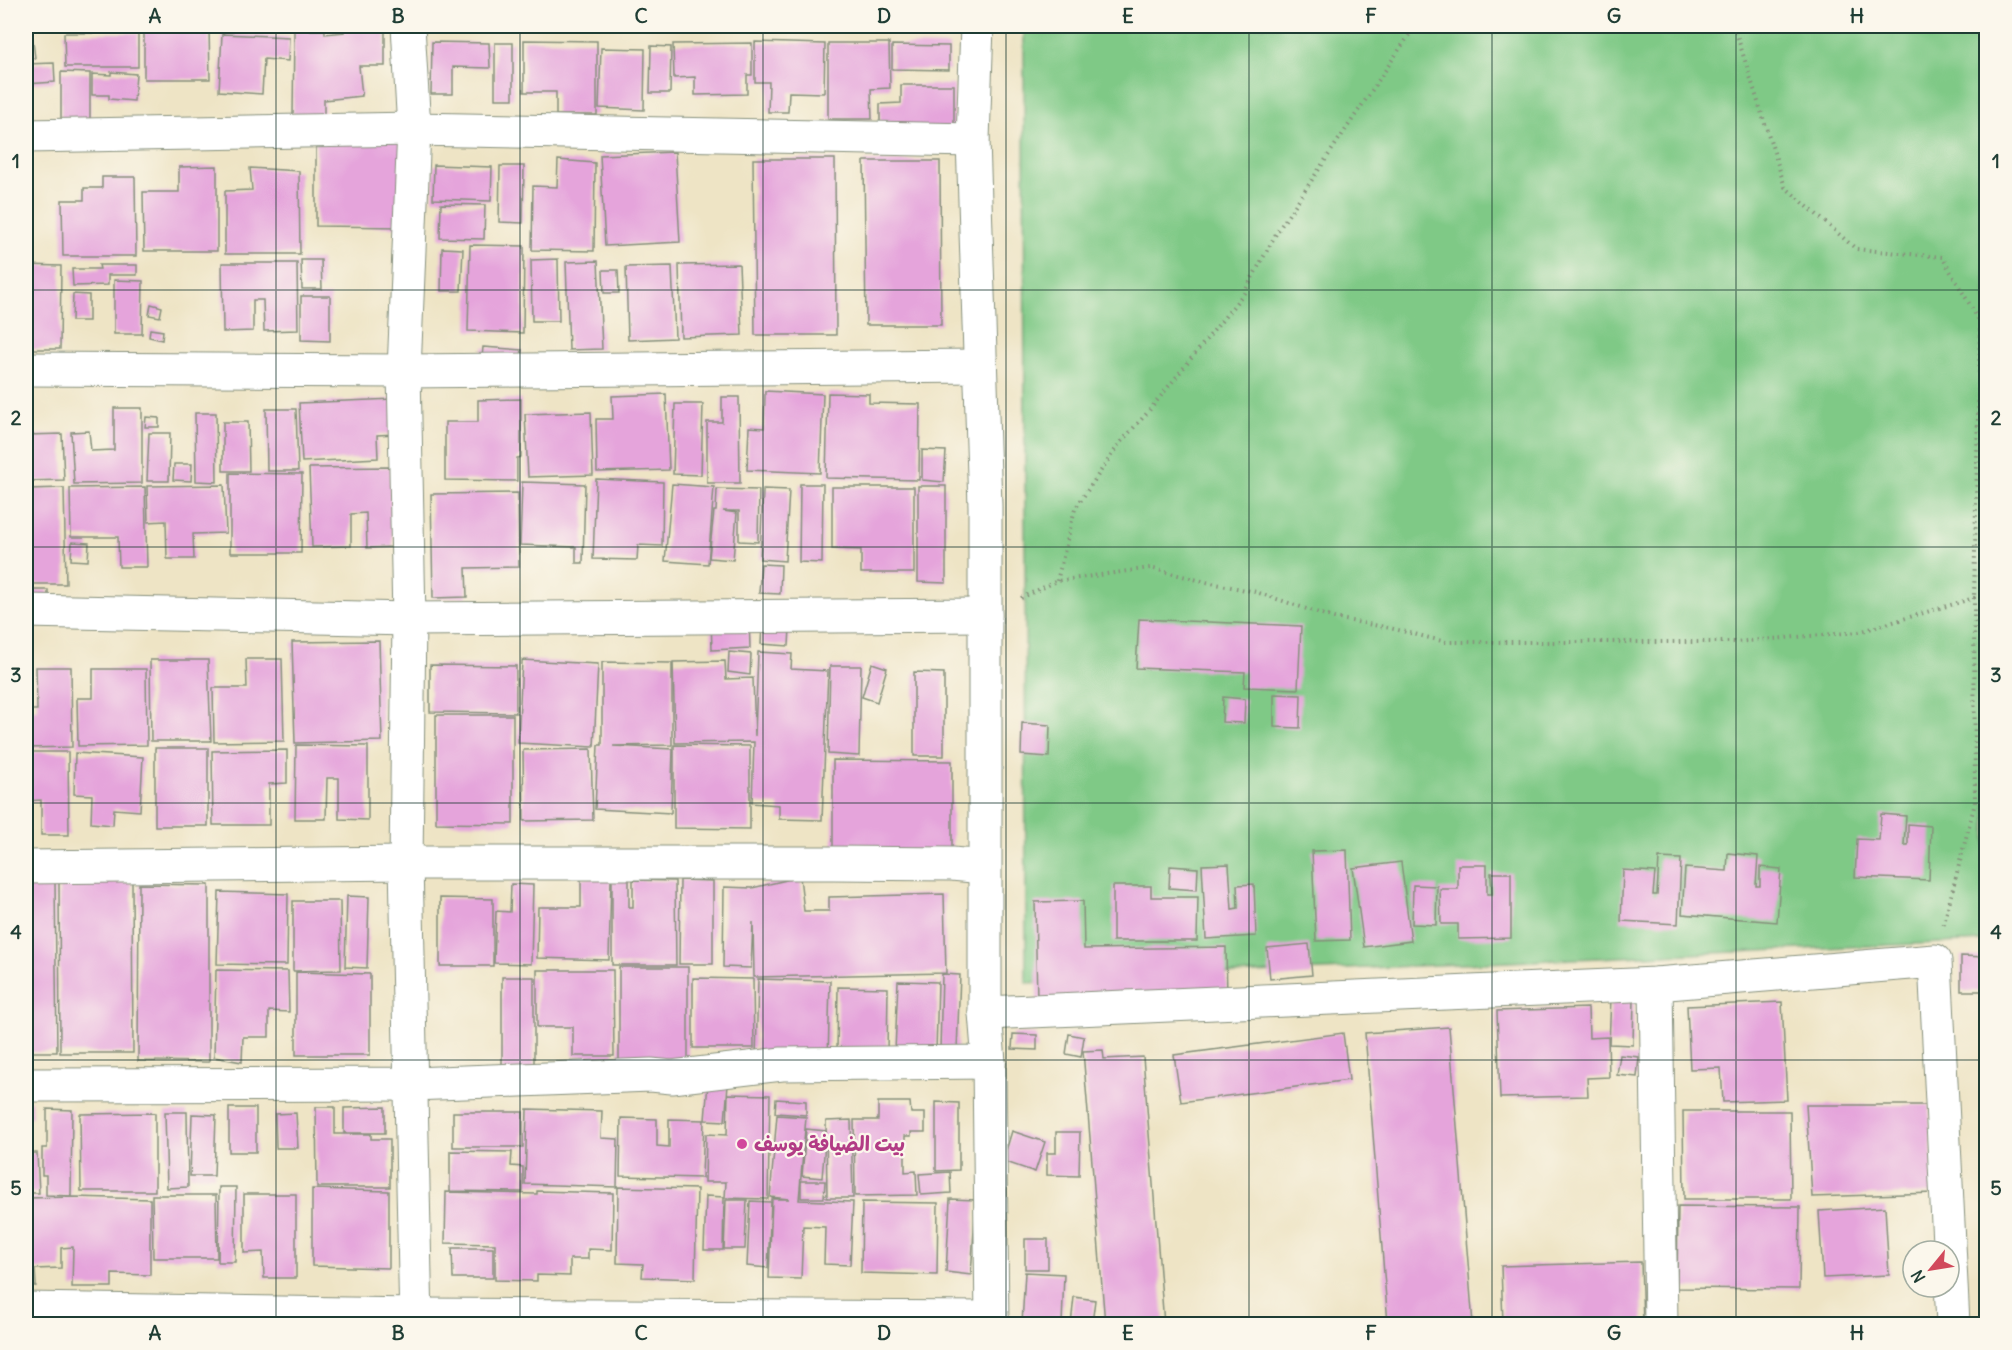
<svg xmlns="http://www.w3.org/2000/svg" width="2012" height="1350" font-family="Delius,'Playpen Sans Arabic',sans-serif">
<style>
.green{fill:#7fc986;stroke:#4f835d;stroke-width:1.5}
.building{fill:#e5a4db}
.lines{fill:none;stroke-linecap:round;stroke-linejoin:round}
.minor-casing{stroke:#86907c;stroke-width:35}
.path{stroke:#86907c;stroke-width:4;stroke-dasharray:1.5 4.5;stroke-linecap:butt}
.minor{stroke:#fff;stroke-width:33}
.grid{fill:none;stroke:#1f3d34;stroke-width:1.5;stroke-opacity:0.55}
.hotel-dot{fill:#d1479c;stroke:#fbf7ec;stroke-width:2}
.labels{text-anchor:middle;stroke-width:4.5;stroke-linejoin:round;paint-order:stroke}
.hotel-label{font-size:20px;font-weight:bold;fill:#b23c85;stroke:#fbf7ec;text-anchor:start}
.neatline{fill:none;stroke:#1f3d34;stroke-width:2}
.grid-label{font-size:20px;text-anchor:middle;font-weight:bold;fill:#1f3d34}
</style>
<rect width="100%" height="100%" fill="#fbf7ec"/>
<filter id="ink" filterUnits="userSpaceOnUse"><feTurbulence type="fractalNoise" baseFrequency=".0167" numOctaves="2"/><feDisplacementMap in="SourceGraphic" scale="12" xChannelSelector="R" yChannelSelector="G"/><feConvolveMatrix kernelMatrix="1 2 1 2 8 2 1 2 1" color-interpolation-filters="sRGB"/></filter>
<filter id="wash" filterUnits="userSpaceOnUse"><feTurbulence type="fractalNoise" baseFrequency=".008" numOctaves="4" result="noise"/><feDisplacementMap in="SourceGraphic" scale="24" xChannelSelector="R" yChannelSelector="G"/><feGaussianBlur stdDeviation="1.35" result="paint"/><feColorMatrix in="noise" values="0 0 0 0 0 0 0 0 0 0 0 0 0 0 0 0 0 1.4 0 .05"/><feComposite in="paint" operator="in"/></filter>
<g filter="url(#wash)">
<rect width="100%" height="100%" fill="#eee4c5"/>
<polygon class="green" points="1024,26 1986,26 1986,941 1026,983"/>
<g id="blocks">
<g class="building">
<polygon points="144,26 209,26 210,79 144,79"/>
<polygon points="343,27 385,28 385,66 359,66 362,96 324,100 324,116 293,116 294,30 325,30 325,34 344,32"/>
<polygon points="64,33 138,33 138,67 65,67"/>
<polygon points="32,34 35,58 26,59 26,35"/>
<polygon points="222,34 289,37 288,61 264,59 262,94 219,91"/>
<polygon points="524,40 597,41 597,115 556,115 556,92 524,92"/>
<polygon points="432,42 489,43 490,68 453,67 453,94 431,94"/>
<polygon points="755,42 825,44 824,93 789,92 788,112 768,112 769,82 755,82"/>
<rect x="495" y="43" width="18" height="56"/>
<polygon points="752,43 752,75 747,75 747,94 695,95 695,77 674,78 673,44"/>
<polygon points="828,43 889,43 890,88 871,89 872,119 828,119"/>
<polygon points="892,45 949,46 949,70 892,69"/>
<polygon points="651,46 671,47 670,93 650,93"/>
<polygon points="601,48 645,49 644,110 599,108"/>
<polygon points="54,63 55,82 26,84 26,64"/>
<polygon points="61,72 90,73 90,119 61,119"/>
<polygon points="111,72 136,74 134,101 109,99 109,95 92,95 92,74 111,75"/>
<polygon points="901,85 954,85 954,128 880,129 880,104 901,103"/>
<polygon points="316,136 402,136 403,227 316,226"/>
<polygon points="675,152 680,242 605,246 600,155"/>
<polygon points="753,159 835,159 836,335 755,335"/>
<polygon points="558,160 595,163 594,251 532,250 533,186 557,187"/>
<polygon points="864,161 940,161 941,325 866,325"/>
<polygon points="434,165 492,167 491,201 433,199"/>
<polygon points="217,166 217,251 144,251 143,192 179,192 179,167"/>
<polygon points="500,166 524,166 523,223 499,222"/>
<polygon points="250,168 299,171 300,254 225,254 225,191 252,190"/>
<polygon points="102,177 135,177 136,256 63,256 62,200 84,200 84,188 102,188"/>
<polygon points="441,204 485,205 484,239 440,238"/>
<polygon points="470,245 524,246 523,333 468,331"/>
<polygon points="442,248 463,249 461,291 441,291"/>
<polygon points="558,259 559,321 532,321 531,260"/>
<polygon points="301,260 321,260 322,289 302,289"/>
<polygon points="598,261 602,349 569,350 566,262"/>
<polygon points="222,263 297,263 298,330 264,331 263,300 253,300 253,331 223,332"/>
<polygon points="739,264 742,335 681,337 679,265"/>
<polygon points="26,265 61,266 60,349 26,349"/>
<polygon points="99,265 137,265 137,275 108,275 108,285 73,286 72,269 100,269"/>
<polygon points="672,266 675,338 628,340 626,267"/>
<polygon points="603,270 618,270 619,293 604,293"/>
<polygon points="114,280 143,281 142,334 114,334"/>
<polygon points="73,294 89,295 89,321 72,321"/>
<polygon points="301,296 330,296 330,341 301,340"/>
<polygon points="151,304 162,307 160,317 149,315"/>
<polygon points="150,329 163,331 162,340 149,337"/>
<polygon points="483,347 522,350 520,361 482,358"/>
<polygon points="765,391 823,394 820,473 747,470 749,427 764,428"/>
<polygon points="828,393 869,394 869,403 920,404 919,480 826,478"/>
<polygon points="666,394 669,470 597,472 596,419 613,419 612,396"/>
<polygon points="722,397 739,397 740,483 707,483 707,422 722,422"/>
<polygon points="394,399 396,434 377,435 378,458 302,462 299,403"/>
<polygon points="521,399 521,457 517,458 517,481 445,480 445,422 478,422 478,400"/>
<polygon points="675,404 703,404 701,475 673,474"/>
<polygon points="114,408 142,408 142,483 74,484 71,432 89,431 91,451 114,450"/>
<polygon points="266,409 296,409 298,471 267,471"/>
<polygon points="591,412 593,475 528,477 525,414"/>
<polygon points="195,413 216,413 217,482 196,481"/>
<polygon points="146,417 159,418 159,427 145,427"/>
<polygon points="223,422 248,422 249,471 223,471"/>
<polygon points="149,433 170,433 169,481 147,481"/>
<polygon points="62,434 64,480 26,481 26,435"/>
<polygon points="922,450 946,451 944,482 922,480"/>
<polygon points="174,464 192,464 191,481 173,480"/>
<polygon points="390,467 393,547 367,548 366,513 351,514 351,546 312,547 309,468"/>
<polygon points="230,473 302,474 301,553 230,553"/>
<polygon points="596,479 663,482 662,546 638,545 637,560 593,559"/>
<polygon points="522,482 585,484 583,563 576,563 576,547 520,545"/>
<polygon points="672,484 714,487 708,564 665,561"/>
<polygon points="800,484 823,484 822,563 799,562"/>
<polygon points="224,485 226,533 193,534 194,559 167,559 166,521 148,522 147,486"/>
<polygon points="918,486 946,486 946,583 918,582"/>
<polygon points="145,487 147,567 119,567 118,537 71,537 70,488"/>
<polygon points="832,487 914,487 914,573 861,573 861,550 832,549"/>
<polygon points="64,488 66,584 26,584 26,489"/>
<polygon points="717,489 759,490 758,542 739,541 739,511 723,511 737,513 733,560 709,558 714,511 716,511"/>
<polygon points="763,489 789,490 785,561 760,559"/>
<polygon points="518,493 519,567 466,568 467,597 433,598 431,494"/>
<polygon points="72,542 89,543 88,561 71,560"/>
<polygon points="761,564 781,565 780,594 759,593"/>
<rect x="26" y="590" width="22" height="13"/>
<polygon points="749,618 750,648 712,650 711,620"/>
<polygon points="1139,619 1301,626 1298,689 1244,687 1245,672 1136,668"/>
<polygon points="762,625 790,627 789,646 761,644"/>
<polygon points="379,641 382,741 295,743 292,642"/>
<polygon points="729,652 751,654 750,675 728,672"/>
<polygon points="758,652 792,654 791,669 828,671 822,820 779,819 779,805 752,803 754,742 675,743 673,662 725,661 726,679 753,678 755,736"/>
<polygon points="246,659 282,659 284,741 214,742 213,688 247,688"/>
<polygon points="150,660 208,660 211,741 151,741"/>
<polygon points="522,660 598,664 594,747 518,743"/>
<polygon points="602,662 672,663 672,745 613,746 673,749 671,813 595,809 598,745 602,745"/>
<polygon points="872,663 887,668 877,702 862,697"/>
<polygon points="430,665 516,666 516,713 430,712"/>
<polygon points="830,666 861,666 859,756 828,754"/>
<polygon points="36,667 71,667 72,747 26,748 26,710 37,710"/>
<polygon points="93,669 146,669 147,745 78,746 77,698 93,698"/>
<polygon points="914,672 944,673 944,756 914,756"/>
<polygon points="1274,694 1301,695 1300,728 1274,727"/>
<polygon points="1223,697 1245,699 1244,723 1222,722"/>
<polygon points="436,715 513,715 513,824 436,823"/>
<polygon points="1022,723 1050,725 1049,757 1021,755"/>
<polygon points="296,745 368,746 368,820 339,819 339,778 327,778 326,819 295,819"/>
<polygon points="674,745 750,746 750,829 674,828"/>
<rect x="155" y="748" width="53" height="78"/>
<polygon points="591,749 593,820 524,821 523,750"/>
<polygon points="287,750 287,783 269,784 269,825 213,825 212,751"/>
<polygon points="26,752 68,752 69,835 41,835 41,800 26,801"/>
<polygon points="75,753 143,757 140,811 114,809 113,825 91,823 92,795 74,794"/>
<polygon points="833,760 952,761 952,862 833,862"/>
<polygon points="1881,814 1906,816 1904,845 1908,845 1908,824 1931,826 1929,880 1855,877 1857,839 1879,840"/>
<polygon points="1347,850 1350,940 1316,941 1312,851"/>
<polygon points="1728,853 1758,856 1756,886 1760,886 1760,867 1781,869 1777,922 1682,914 1685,868 1727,871"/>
<polygon points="1659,858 1681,859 1678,924 1621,921 1623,870 1655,872 1653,895 1657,895"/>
<polygon points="1401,862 1411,941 1364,947 1353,868"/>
<polygon points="1229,864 1232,909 1238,908 1237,885 1254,884 1256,936 1206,939 1202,865"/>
<polygon points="1458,865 1487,865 1487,894 1492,894 1491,873 1511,873 1511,938 1458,939 1458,924 1441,924 1440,889 1458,889"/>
<polygon points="1170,866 1198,868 1197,890 1169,888"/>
<polygon points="629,877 629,907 633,907 633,880 675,881 676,965 612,965 612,878"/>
<polygon points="800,877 804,911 829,911 829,897 944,894 946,973 754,977 753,922 751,968 723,967 724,887 752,888"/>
<polygon points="581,878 611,879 609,960 537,958 538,907 581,907"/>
<polygon points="680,880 713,881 713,964 679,964"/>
<polygon points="26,882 55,882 57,1052 26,1052"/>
<polygon points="59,882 132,882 133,1053 60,1053"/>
<polygon points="139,884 209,885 209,1062 138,1061"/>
<polygon points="511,884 533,885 531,964 494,963 496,911 510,912"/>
<polygon points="1413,885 1437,886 1436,925 1412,924"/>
<polygon points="1113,886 1151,886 1151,897 1198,897 1197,941 1113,941"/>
<polygon points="219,892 288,894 287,965 217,964"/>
<polygon points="347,896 369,897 367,968 345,967"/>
<polygon points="440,898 493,899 493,966 440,966"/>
<polygon points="293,901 340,901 341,970 293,971"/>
<polygon points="1083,901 1084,949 1226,947 1227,997 1037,1000 1035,902"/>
<polygon points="1309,944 1312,975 1270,979 1267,948"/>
<polygon points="1961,956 1986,957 1986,991 1961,991"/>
<rect x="619" y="967" width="69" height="95"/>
<polygon points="216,970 288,971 289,1012 269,1011 269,1037 243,1037 242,1062 214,1057"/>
<polygon points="537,970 613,970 614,1056 573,1056 573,1027 537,1027"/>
<polygon points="296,972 370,974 370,1055 296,1055"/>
<polygon points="942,974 960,975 957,1050 940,1050"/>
<rect x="502" y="977" width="32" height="95"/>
<polygon points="693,978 753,979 754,1048 693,1048"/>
<polygon points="758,979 830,981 828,1061 756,1059"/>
<polygon points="898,981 938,982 936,1053 895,1051"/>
<polygon points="838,987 888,988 887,1054 837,1052"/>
<polygon points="1611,997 1634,998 1633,1045 1609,1044"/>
<polygon points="1782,1002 1787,1100 1723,1102 1721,1068 1690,1069 1687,1006"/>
<polygon points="1588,1008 1589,1038 1608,1037 1609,1077 1587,1078 1588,1096 1500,1098 1497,1011"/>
<polygon points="1449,1027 1473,1324 1388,1324 1365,1033"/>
<polygon points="1343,1033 1349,1080 1181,1102 1174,1055"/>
<polygon points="1013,1034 1037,1035 1037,1050 1012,1049"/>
<polygon points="1069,1034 1084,1037 1081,1057 1066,1054"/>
<polygon points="1103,1050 1104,1059 1143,1057 1164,1324 1105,1324 1083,1051"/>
<polygon points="1620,1055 1639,1057 1637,1077 1617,1075"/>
<polygon points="708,1083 728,1085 725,1121 705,1120"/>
<polygon points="728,1094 770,1095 768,1199 725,1198 726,1182 705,1182 706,1134 727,1135"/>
<polygon points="776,1099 806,1101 806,1115 775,1113"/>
<polygon points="26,1101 31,1101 32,1117 26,1117"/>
<polygon points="878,1102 910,1102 911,1113 925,1113 925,1132 911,1132 911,1136 905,1136 905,1172 916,1171 917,1195 855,1196 854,1120 878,1120"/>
<polygon points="936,1102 959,1103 959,1170 936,1171"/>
<polygon points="1806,1105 1929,1105 1934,1193 1812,1197"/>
<polygon points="316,1107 335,1107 335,1134 371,1134 371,1139 390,1139 390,1187 317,1187"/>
<polygon points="385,1107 385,1133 344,1133 344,1108"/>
<rect x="229" y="1108" width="27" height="44"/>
<polygon points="47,1109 72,1110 71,1196 46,1195 46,1175 42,1175 42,1148 47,1148"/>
<polygon points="527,1109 602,1111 601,1138 618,1139 617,1187 525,1184"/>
<polygon points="1683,1111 1790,1111 1791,1199 1684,1199"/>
<polygon points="165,1112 187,1112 188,1187 167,1188"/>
<rect x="453" y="1112" width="70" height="35"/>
<polygon points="155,1113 155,1191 81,1191 80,1114"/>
<polygon points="296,1113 298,1148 276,1148 275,1114"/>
<polygon points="192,1114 216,1115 214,1176 190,1176"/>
<polygon points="777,1115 806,1117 799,1200 853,1202 850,1265 824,1264 825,1227 803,1226 801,1279 769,1278 772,1199 789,1199 770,1197"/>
<polygon points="621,1118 657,1119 657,1146 669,1147 669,1119 704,1120 702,1178 620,1176"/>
<polygon points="851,1120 853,1198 827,1198 826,1121"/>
<polygon points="806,1129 826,1131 822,1178 802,1176"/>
<polygon points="1012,1131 1045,1142 1035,1172 1003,1161"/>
<polygon points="1056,1132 1080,1132 1079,1176 1047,1175 1047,1153 1056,1153"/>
<polygon points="450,1151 512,1152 511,1166 523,1167 523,1192 450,1191"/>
<polygon points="26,1153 37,1153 39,1193 26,1193"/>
<polygon points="950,1172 951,1193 921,1195 919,1174"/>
<polygon points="801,1181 825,1181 824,1198 801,1198"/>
<polygon points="219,1187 236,1187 235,1262 218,1262"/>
<polygon points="618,1187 697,1189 695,1279 642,1277 643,1264 617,1263"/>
<polygon points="312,1189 389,1191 389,1268 312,1266"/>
<polygon points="537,1191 613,1193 612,1250 588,1249 588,1259 570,1259 570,1276 537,1275 537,1281 495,1280 495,1244 445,1243 446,1192 537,1194"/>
<polygon points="244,1194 296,1194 296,1278 264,1278 263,1252 244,1253"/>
<polygon points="152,1195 216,1195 217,1258 153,1258"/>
<polygon points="706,1196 724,1197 723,1250 704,1250"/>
<polygon points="74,1197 150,1199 150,1275 112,1274 112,1287 72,1287 73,1247 61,1248 61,1268 35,1269 36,1286 26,1287 26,1198"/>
<polygon points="950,1199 976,1200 971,1275 946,1272"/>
<polygon points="726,1200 747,1200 745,1249 724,1249"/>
<polygon points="750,1201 771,1202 768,1268 747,1266"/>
<polygon points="862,1202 938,1203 937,1275 861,1273"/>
<polygon points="1678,1206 1800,1207 1799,1289 1677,1288"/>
<polygon points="1885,1207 1889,1275 1823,1278 1819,1211"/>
<rect x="1025" y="1239" width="23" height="30"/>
<polygon points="452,1248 493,1248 493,1278 453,1278"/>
<polygon points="1641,1262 1643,1324 1503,1324 1501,1266"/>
<polygon points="1025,1272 1064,1274 1062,1324 1022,1324"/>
<polygon points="1074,1297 1095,1300 1092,1324 1071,1324"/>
<polygon points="1681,1321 1744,1322 1744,1324 1681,1324"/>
</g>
</g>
</g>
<g filter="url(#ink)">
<use href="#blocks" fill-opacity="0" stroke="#86907c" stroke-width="1.5"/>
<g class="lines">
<g class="minor-casing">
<g id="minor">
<polyline points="408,26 414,129 404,371 409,619 406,863 416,1324"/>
<polyline points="977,26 973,140 985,506 985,1013 989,1062 992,1324"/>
<polyline points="26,136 414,129 973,140"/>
<polyline points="26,369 404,371 979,366"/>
<polyline points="26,611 409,619 985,615"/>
<polyline points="26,867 406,863 833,863 952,864 984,867"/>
<polyline points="1656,984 1661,1324"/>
<polyline points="985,1013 1656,984 1935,961 1953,1324"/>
<polyline points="26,1085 412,1084 651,1075 672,1077 782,1064 989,1062"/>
<polyline points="26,1309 416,1315 992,1318"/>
</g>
</g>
<g class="path">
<polyline points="1734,26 1785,187 1856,249 1942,257 1980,322 1974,598"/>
<polyline points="1057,581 1075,509 1119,444 1148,412 1244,293 1277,232 1415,26"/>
<polyline points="1021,598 1057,581 1150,568 1206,582 1256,592 1334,618 1390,628 1446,642 1735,642 1859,632 1974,598 1975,803 1943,927"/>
</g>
<use href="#minor" class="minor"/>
</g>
</g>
<path class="grid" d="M276,26V1324M520,26V1324M763,26V1324M1006,26V1324M1249,26V1324M1492,26V1324M1736,26V1324M26,290H1986M26,547H1986M26,803H1986M26,1060H1986"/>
<circle class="hotel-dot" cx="742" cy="1144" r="6"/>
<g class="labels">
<g class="hotel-label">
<text x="754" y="1151">بيت الضيافة يوسف</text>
</g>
</g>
<rect width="2012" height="1350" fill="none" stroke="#fbf7ec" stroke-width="66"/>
<g transform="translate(1931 1269) rotate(240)"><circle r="28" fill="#fbf7ec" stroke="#a3ada2" stroke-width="1.5"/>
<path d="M0-4.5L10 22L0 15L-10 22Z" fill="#d1495b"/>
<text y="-9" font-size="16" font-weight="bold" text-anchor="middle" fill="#1f3d34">N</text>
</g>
<rect x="33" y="33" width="1946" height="1284" class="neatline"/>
<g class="grid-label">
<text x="155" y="23">A</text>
<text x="398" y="23">B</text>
<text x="641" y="23">C</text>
<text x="884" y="23">D</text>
<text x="1128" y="23">E</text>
<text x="1371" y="23">F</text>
<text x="1614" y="23">G</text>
<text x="1857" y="23">H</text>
<text x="16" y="168">1</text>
<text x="1996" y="168">1</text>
<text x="16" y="425">2</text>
<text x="1996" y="425">2</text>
<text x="16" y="682">3</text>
<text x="1996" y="682">3</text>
<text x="16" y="939">4</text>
<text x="1996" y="939">4</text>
<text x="16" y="1195">5</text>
<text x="1996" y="1195">5</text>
<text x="155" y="1340">A</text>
<text x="398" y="1340">B</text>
<text x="641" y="1340">C</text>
<text x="884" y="1340">D</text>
<text x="1128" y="1340">E</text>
<text x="1371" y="1340">F</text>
<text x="1614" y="1340">G</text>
<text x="1857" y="1340">H</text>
</g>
</svg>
